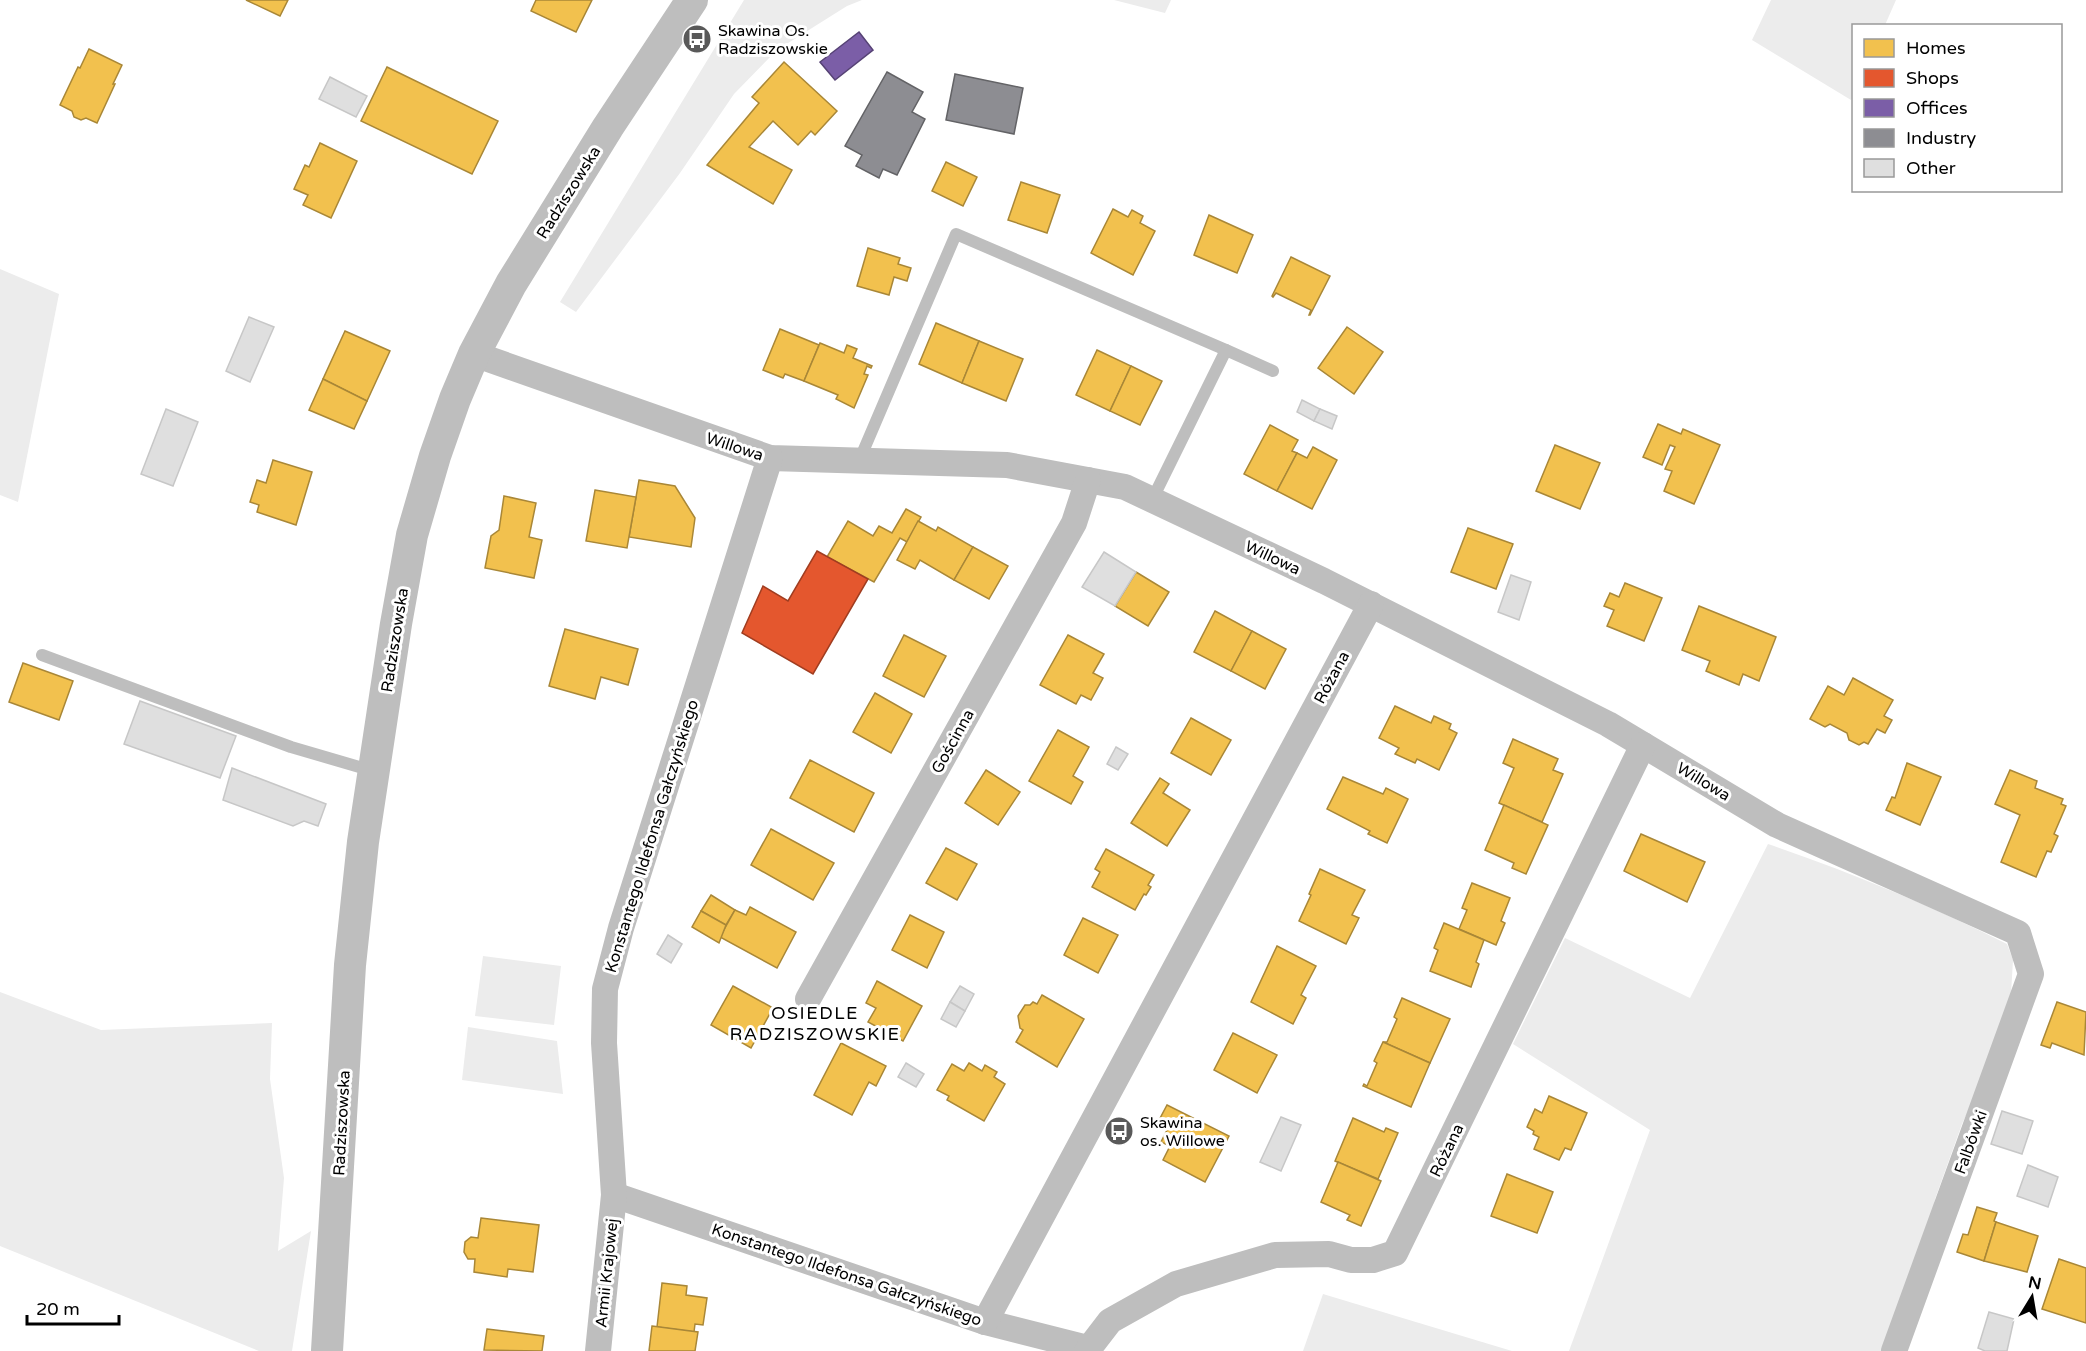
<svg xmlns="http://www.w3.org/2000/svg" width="2086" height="1351" font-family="'Varela Round',sans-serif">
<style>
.green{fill:#ececec}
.homes{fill:#f2c14e;stroke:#a98737;stroke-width:1.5}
.shops{fill:#e4572e;stroke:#a03d20;stroke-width:1.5}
.offices{fill:#7b5ea7;stroke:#564275;stroke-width:1.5}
.industry{fill:#8d8d92;stroke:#636366;stroke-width:1.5}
.building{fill:#dfdfdf;stroke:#c7c7c7;stroke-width:1.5}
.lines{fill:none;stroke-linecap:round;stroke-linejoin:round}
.service{stroke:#bebebe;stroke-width:12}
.minor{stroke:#bebebe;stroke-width:26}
.tertiary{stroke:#bebebe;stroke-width:32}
.labels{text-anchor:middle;stroke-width:6;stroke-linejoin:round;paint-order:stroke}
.poi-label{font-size:16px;fill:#000;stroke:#fff;text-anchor:start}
.street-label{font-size:16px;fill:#000;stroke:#fff}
.neighbourhood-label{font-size:18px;letter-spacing:1.5px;fill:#000;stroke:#fff}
</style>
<rect width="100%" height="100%" fill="#fff"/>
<g class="green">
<polygon points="744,0 862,0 847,6 777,50 734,94 680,173 576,312 560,302"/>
<polygon points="1114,0 1171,0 1165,13"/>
<polygon points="1771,0 1896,0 1885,25 1854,26 1854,95 1851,100 1752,40"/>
<polygon points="0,269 59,294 18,502 0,495"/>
<path d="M1768,844C1850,872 1930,905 2007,944L2013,960L2011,994L1987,1070L1962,1124L1935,1199L1930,1230L1886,1351H1569L1650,1130L1513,1044L1565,938L1690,998Z"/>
<polygon points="483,956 561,966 554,1025 475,1016"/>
<polygon points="0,992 101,1030 272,1023 270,1079 284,1178 278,1251 311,1231 292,1351 259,1351 0,1246"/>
<polygon points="468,1027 557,1041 563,1094 462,1080"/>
<polygon points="1323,1294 1512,1351 1303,1351"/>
</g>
<g class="homes">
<polygon points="246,0 288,0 280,16"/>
<polygon points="536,0 592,0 576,32 531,11"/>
<polygon points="89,49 122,65 113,84 115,84 97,123 86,118 81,120 74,117 72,111 60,105 78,67 80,68"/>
<polygon points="784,62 837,111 815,135 811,131 798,145 773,121 749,147 792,170 773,204 707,165 759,103 752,97"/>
<polygon points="387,67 498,121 472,174 361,121"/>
<polygon points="320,143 357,161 331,218 303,205 308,195 294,189 305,165 309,167"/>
<polygon points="946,162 977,177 963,206 932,191"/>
<polygon points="1021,182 1060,195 1047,233 1008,220"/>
<polygon points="1113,209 1128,217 1132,210 1143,216 1140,223 1155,231 1133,275 1091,253"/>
<polygon points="1209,215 1253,235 1237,273 1194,255"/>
<polygon points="868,248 900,258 898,264 911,268 907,281 894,277 889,295 857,286"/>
<polygon points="1291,257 1330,276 1310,315 1309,315 1311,310 1276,293 1273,297 1272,296"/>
<polygon points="936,323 979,341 962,383 919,364"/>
<polygon points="1347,327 1383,352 1354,394 1318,368"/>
<polygon points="780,329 819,345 804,381 785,374 783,378 763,370"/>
<polygon points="345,331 390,351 367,401 323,379"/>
<polygon points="979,341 1023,359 1006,401 962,383"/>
<polygon points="820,343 844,353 847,345 857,349 853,358 872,366 871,368 867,366 864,374 868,375 854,408 836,399 838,395 804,381"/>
<polygon points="1097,350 1131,366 1110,411 1076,395"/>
<polygon points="1131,366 1162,381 1140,425 1110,411"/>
<polygon points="323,379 367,401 354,429 309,410"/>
<polygon points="1658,424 1681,434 1683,429 1720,445 1694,504 1664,491 1672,471 1665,469 1675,447 1670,445 1662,465 1643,457"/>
<polygon points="1270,425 1298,440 1292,451 1297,453 1277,491 1244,474"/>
<polygon points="1555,445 1600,463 1580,509 1536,491"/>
<polygon points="1313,447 1337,460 1312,509 1277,491 1297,453 1307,458"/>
<polygon points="273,460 312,472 296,525 257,512 259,505 250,502 257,480 266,483"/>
<polygon points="639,480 675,486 695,518 691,547 629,537"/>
<polygon points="595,490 636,497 627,548 586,541"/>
<polygon points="504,496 536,503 529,537 542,540 534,578 485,568 491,536 499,530"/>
<polygon points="906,509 921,517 907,542 900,538 874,582 827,557 848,521 873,536 879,526 892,533"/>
<polygon points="918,521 936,531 938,527 973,547 954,580 920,560 915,569 897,560"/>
<polygon points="1468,528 1513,544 1496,589 1451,572"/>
<polygon points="973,547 1008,566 989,599 954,580"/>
<polygon points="1136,572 1169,592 1148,626 1115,606"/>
<polygon points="1625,583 1662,598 1644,641 1607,626 1614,610 1604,606 1610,593 1619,597"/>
<polygon points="1699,606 1776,637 1759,681 1743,674 1739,685 1706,671 1710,661 1682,650"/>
<polygon points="1215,611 1252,631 1231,671 1194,652"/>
<polygon points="565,629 638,649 628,685 601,677 595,699 549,686"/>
<polygon points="1252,631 1286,649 1265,689 1231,671"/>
<polygon points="904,635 946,656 924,697 883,676"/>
<polygon points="1068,635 1104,654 1093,673 1103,678 1091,700 1081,695 1076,704 1040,685"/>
<polygon points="23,663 73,681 59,720 9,702"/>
<polygon points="1853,678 1893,700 1884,716 1892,720 1885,733 1877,729 1868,744 1864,742 1859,745 1849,740 1847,733 1830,724 1825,727 1810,719 1828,686 1844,695"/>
<polygon points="875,693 912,714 891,753 853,732"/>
<polygon points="1395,706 1431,723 1434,716 1451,724 1449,729 1457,733 1439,770 1417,759 1415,763 1395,754 1399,748 1379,738"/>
<polygon points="1191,718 1231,740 1211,775 1171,753"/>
<polygon points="1058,730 1089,747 1073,776 1083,782 1071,804 1029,781"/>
<polygon points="1513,739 1558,759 1553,770 1563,774 1542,822 1499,803 1514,768 1503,763"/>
<polygon points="810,760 874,793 854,832 790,798"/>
<polygon points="1907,763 1941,777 1920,825 1886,810 1892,797 1895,798"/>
<polygon points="986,770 1020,792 998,825 965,803"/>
<polygon points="2010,770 2037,781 2035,788 2063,799 2061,804 2066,806 2054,834 2058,836 2051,852 2047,851 2036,877 2001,862 2020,815 1995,804"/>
<polygon points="1343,777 1383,794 1386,788 1408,799 1387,843 1368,834 1370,831 1327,809"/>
<polygon points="1160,778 1169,784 1163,793 1190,810 1167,846 1131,823"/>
<polygon points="1504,805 1548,825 1526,874 1512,868 1514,863 1485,850"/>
<polygon points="771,829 834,863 813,900 751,865"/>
<polygon points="1641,834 1705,862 1687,902 1624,871"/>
<polygon points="946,848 977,864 957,900 926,883"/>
<polygon points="1106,849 1154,875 1148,885 1151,887 1146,895 1144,894 1135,910 1092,887 1100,872 1095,869"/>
<polygon points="1320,869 1365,890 1352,915 1359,918 1346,944 1299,921 1311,895 1309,894"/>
<polygon points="1472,883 1510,898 1501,921 1505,923 1496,945 1459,929 1467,910 1462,908"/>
<polygon points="711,895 735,910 726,925 701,911"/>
<polygon points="750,907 796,932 777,968 720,937 735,910 746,915"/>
<polygon points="701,911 726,925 719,943 692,927"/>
<polygon points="910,915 944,932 927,968 892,950"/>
<polygon points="1083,918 1118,935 1098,973 1064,955"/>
<polygon points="1444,923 1484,940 1476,962 1479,964 1471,987 1430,971 1438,950 1434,948"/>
<polygon points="1277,946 1316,966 1301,995 1306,998 1293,1024 1251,1002"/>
<polygon points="877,981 922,1006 903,1041 868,1022 876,1008 866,1003"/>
<polygon points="733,986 773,1008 751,1048 711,1025"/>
<polygon points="1042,995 1084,1019 1057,1067 1016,1042 1023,1030 1020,1028 1018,1016 1025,1005 1030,1005 1033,1002 1037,1004"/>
<polygon points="1402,998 1450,1019 1430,1063 1383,1042 1387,1042 1397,1019 1394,1017"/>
<polygon points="2057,1002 2086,1012 2084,1055 2052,1043 2050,1048 2041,1045"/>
<polygon points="1233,1033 1277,1055 1257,1093 1214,1070"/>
<polygon points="1383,1042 1430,1063 1411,1107 1363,1086 1364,1084 1367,1086 1377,1063 1374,1061"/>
<polygon points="841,1043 886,1066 876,1086 869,1082 852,1115 814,1095"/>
<polygon points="969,1063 982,1071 985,1065 997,1072 994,1077 1005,1084 984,1121 947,1100 949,1096 937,1090 952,1064 964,1071"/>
<polygon points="1549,1096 1587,1113 1571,1150 1565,1148 1559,1160 1534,1149 1539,1137 1533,1134 1534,1131 1527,1127 1535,1109 1542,1113"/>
<polygon points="1167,1105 1229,1136 1205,1182 1163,1160 1170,1146 1161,1142 1167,1130 1157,1124"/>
<polygon points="1353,1118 1384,1132 1386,1128 1398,1133 1378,1179 1335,1161"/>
<polygon points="1338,1162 1381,1181 1361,1226 1347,1220 1350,1215 1321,1202"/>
<polygon points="1507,1174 1553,1192 1537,1233 1491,1216"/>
<polygon points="1977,1207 1997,1213 1994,1221 1996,1222 1984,1261 1957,1252 1963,1234 1968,1235"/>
<polygon points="481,1218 539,1225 533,1272 508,1269 507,1277 474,1272 475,1259 468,1259 464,1252 465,1242 471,1237 478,1238"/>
<polygon points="1996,1222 2038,1236 2027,1272 1984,1261"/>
<polygon points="2059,1259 2086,1268 2086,1323 2042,1309"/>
<polygon points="662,1283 687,1286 686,1295 707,1298 703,1325 695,1324 694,1332 657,1327"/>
<polygon points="652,1326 698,1332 695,1351 649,1351"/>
<polygon points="487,1329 544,1336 542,1351 484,1350"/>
</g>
<polygon class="shops" points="817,551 868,579 813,674 742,633 763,586 788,601"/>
<polygon class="offices" points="859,32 873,50 835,80 820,62"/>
<g class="industry">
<polygon points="887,72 923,92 912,112 925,119 897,175 883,169 879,178 856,166 862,155 845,146"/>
<polygon points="955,74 1023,88 1014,134 946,120"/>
</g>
<g class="building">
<polygon points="330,77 367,96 356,117 319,99"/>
<polygon points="249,317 274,327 250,382 226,371"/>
<polygon points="1302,400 1320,409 1314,421 1297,412"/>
<polygon points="166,409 198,422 173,486 141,474"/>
<polygon points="1320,409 1337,416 1332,429 1314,421"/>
<polygon points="1104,552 1136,572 1115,606 1082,587"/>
<polygon points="1511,575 1531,582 1519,620 1498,612"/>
<polygon points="140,701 236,736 220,778 124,744"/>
<polygon points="1116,747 1128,754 1118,770 1107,764"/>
<polygon points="232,768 326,804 318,826 304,821 293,826 223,800"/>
<polygon points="668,935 682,944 671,963 657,954"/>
<polygon points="960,986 974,994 965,1011 950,1002"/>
<polygon points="950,1002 965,1011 956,1027 941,1019"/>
<polygon points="906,1063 924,1074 916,1087 898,1077"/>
<polygon points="2002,1111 2033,1121 2022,1154 1991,1144"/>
<polygon points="1281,1117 1301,1125 1281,1171 1260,1162"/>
<polygon points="2028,1165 2058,1177 2048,1207 2017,1196"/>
<polygon points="1989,1312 2014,1319 2007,1351 1985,1351 1978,1348"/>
</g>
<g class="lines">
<g class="service">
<polyline points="859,461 956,234 1226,350"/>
<polyline points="1152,500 1226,350 1273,371"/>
<polyline points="42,655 291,747 373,771"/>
</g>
<g class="minor">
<polyline points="474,354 770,458 1007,465 1125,487 1324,581 1608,724 1777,825 2018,933 2031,974 1894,1351"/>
<polyline points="808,999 1074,523 1088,480"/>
<polyline points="614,1195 985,1322 1088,1348"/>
<polyline points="985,1322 1371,604"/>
<polyline points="598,1351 614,1195 604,1043 605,989 621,928 770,458"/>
<polyline points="1087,1351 1110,1321 1176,1284 1275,1255 1329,1254 1351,1260 1373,1260 1395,1253 1643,745"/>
</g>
<polyline class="tertiary" points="327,1351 350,965 363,842 396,624 412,535 435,456 455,399 474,354 511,284 608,127 692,0"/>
</g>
<defs>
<g id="bus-disc" transform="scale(1.5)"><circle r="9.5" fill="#595959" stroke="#fff"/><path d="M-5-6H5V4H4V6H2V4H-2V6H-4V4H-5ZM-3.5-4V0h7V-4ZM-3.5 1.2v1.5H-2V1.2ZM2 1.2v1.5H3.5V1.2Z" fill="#fff"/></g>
</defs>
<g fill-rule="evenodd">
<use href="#bus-disc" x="697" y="39"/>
<use href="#bus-disc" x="1119" y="1131"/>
</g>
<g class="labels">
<g class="poi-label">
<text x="718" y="36">Skawina Os.<tspan x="718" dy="18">Radziszowskie</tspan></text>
<text x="1140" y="1128">Skawina<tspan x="1140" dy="18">os. Willowe</tspan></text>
</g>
<g class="street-label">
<text transform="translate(568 192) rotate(-58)" y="6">Radziszowska</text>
<text transform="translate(735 446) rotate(18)" y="6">Willowa</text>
<text transform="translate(1273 557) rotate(25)" y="6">Willowa</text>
<text transform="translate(394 640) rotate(-81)" y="6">Radziszowska</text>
<text transform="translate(1331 677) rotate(-62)" y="6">Różana</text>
<text transform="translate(952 741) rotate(-61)" y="6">Gościnna</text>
<text transform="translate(1704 781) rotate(31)" y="6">Willowa</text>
<text transform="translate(651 836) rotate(-73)" y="6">Konstantego Ildefonsa Gałczyńskiego</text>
<text transform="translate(341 1123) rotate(-87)" y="6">Radziszowska</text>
<text transform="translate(1970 1142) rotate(-70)" y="6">Falbówki</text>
<text transform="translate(1446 1150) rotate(-64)" y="6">Różana</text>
<text transform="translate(606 1273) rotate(-84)" y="6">Armii Krajowej</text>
<text transform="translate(847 1274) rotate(19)" y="6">Konstantego Ildefonsa Gałczyńskiego</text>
</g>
<g class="neighbourhood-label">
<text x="815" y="1019">OSIEDLE<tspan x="815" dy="21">RADZISZOWSKIE</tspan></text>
</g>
</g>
<rect x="1852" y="24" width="210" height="168" fill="#ffffff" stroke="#999999" stroke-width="1.5"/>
<rect x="1864" y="39" width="30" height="18" fill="#f2c14e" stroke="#999999" stroke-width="1.5"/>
<text x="1906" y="54" font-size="18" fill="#000000">Homes</text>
<rect x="1864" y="69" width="30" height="18" fill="#e4572e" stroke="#999999" stroke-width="1.5"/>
<text x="1906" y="84" font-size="18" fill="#000000">Shops</text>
<rect x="1864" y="99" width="30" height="18" fill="#7b5ea7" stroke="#999999" stroke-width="1.5"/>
<text x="1906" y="114" font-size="18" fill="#000000">Offices</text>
<rect x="1864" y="129" width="30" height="18" fill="#8d8d92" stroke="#999999" stroke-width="1.5"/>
<text x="1906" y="144" font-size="18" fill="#000000">Industry</text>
<rect x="1864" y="159" width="30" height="18" fill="#dfdfdf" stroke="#999999" stroke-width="1.5"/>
<text x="1906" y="174" font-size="18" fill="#000000">Other</text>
<g transform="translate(2032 1297) rotate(11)" stroke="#ffffff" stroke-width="4.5" paint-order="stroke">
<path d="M0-4.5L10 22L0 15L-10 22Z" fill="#000000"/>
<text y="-9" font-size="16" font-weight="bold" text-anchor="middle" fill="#000000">N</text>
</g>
<path d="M27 1315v9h92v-9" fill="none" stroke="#000000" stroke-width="3"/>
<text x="36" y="1315" font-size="18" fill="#000000" stroke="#ffffff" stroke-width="4.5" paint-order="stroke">20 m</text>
</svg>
